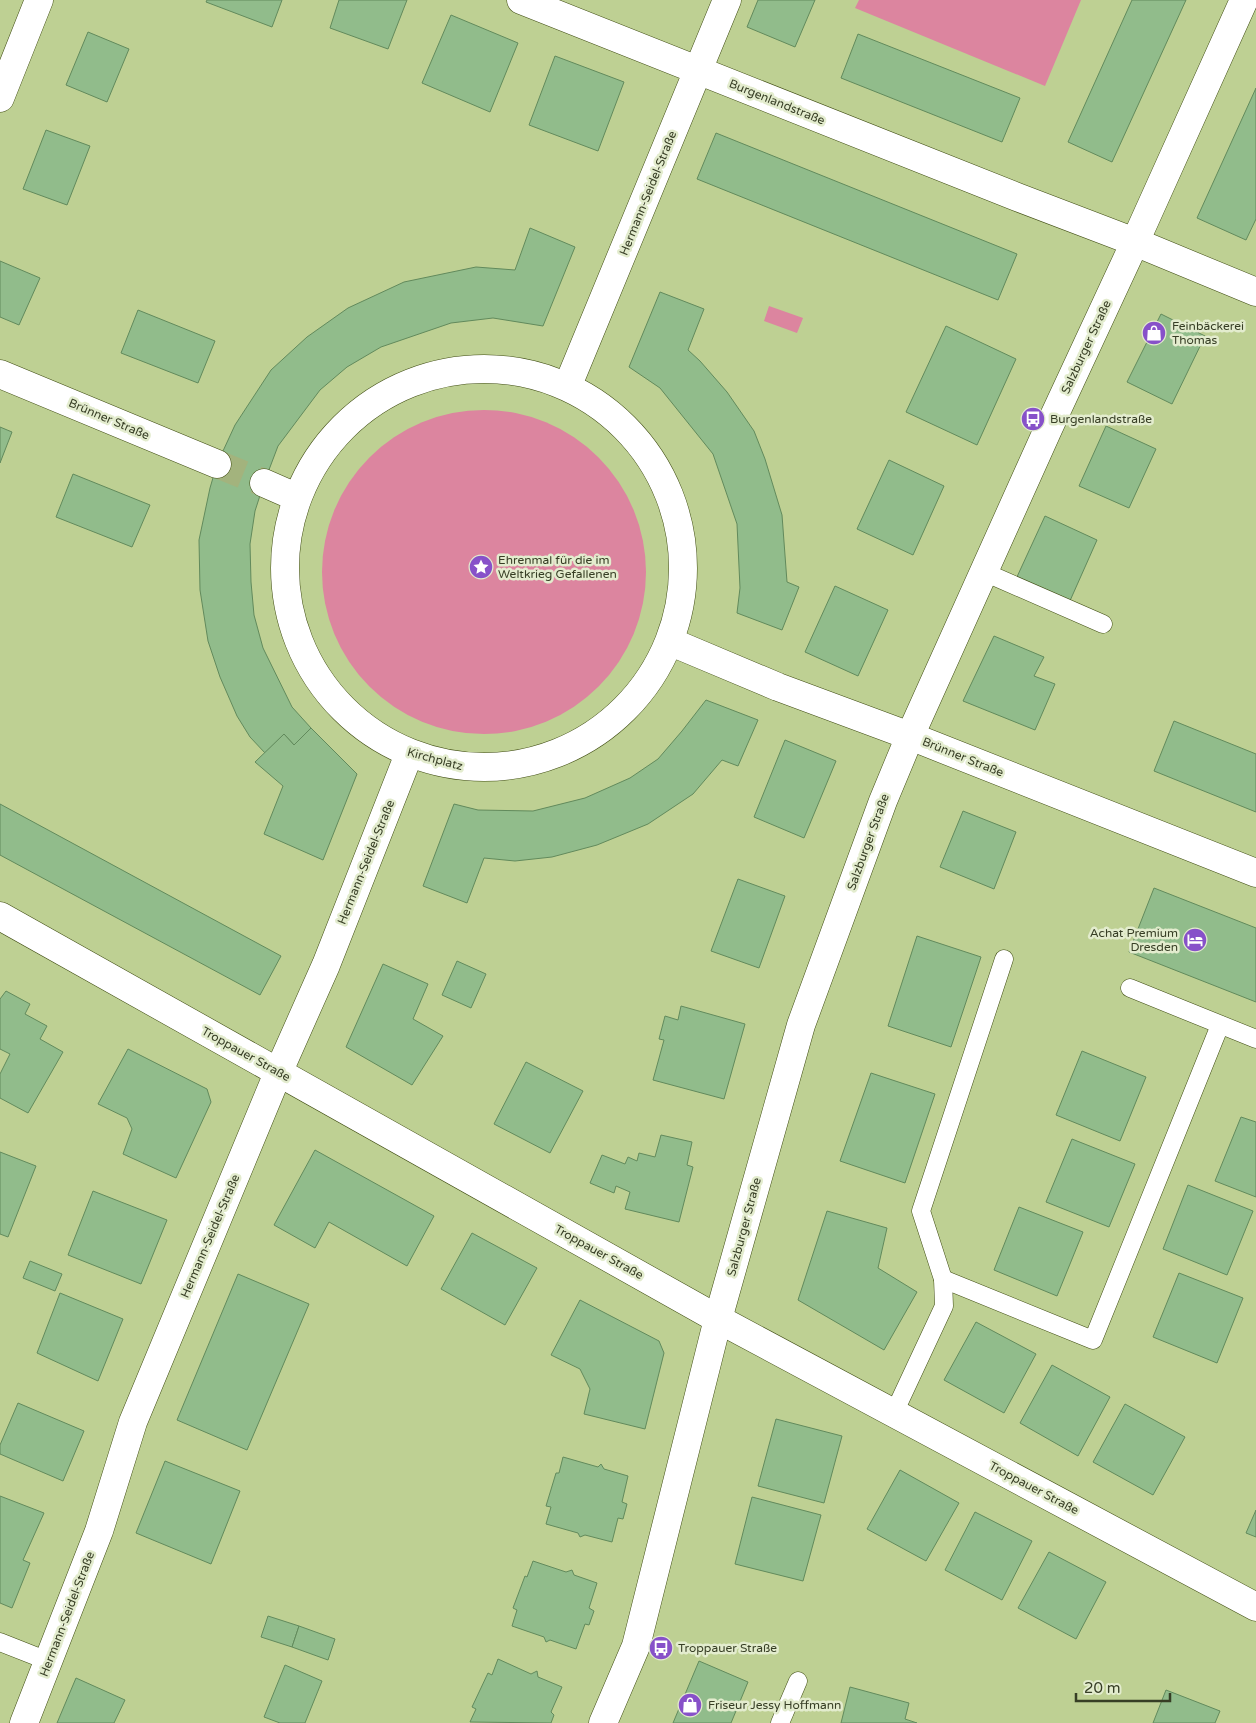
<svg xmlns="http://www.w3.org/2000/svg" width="1256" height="1723" font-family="'Varela Round',sans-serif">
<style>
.green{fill:#dc859f}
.building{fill:#91bc8b;stroke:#628a5c}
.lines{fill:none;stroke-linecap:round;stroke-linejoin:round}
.street-tunnel{stroke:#a3b37d;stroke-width:28;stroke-dasharray:28 14;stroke-linecap:butt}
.lane-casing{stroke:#404d13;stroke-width:19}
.street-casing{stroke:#404d13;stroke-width:29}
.secondary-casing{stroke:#404d13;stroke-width:29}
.lane{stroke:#fff;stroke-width:18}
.street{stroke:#fff;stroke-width:28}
.secondary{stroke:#fff;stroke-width:28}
.labels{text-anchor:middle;stroke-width:5;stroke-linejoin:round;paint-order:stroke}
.street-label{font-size:12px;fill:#373e25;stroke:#e3ecce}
.poi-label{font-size:12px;fill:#373e25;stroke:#e3ecce;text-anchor:start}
</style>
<rect width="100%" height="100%" fill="#bed093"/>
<g class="green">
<polygon points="859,0 1081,0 1045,86 855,8"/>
<polygon points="769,306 803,318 797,333 764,321"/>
<circle cx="484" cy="572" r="162"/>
</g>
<g class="building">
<polygon points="207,0 282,0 272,27 206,2"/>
<polygon points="339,0 407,0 388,49 330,28"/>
<polygon points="758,0 815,0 795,47 747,27"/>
<polygon points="1132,0 1186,0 1112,162 1068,142"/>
<polygon points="451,15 518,43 490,112 422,83"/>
<polygon points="88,32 129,49 107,102 66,85"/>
<polygon points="858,34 1020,98 1002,142 841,78"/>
<polygon points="555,56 624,82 598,151 529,125"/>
<polygon points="1256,88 1256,219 1246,240 1197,218"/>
<polygon points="46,130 90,146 67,205 23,189"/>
<polygon points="716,133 1017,254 998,300 697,179"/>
<polygon points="530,228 575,247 543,326 493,318 451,323 381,347 347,367 320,390 278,446 264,483 255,511 250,544 251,582 254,615 263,648 292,707 311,728 294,745 284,734 265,753 250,737 237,716 220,677 208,641 200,590 199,540 210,488 217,464 235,425 271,370 307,337 348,308 404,282 476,267 515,270"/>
<polygon points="0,261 40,278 19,325 0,317"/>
<polygon points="660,292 704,309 688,350 700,361 727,392 754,431 765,459 782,515 787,582 799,587 782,630 737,613 740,588 737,524 713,454 660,388 629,367"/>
<polygon points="138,310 215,341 198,383 121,353"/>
<polygon points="1161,314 1205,336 1172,404 1127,382"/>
<polygon points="946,326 1016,359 977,445 906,412"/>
<polygon points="1106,426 1156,449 1129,508 1079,486"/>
<polygon points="0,427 12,432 0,463"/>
<polygon points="889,460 944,486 913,555 857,529"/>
<polygon points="73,474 150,505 132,547 56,517"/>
<polygon points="1045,516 1097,540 1069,603 1016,579"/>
<polygon points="835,586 888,610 858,676 805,652"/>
<polygon points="994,636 1044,657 1034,676 1055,684 1035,730 963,701"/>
<polygon points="706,700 758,720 738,766 722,760 693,794 648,824 597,845 552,857 515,861 484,858 467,903 423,886 454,804 478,810 533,811 585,798 630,778 658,759 682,731"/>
<polygon points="1174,721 1256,754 1256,812 1154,771"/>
<polygon points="311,728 357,774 323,860 264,834 283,786 255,762 284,734 294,745"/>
<polygon points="785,740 836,761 804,838 754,817"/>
<polygon points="0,804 281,956 260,995 0,855"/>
<polygon points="963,811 1016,832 994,889 940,867"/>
<polygon points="738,879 785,896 759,968 711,951"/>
<polygon points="1154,888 1256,928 1256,1002 1129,952"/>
<polygon points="917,936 981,957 951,1047 888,1026"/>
<polygon points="457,961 486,974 471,1008 442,995"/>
<polygon points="383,964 428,984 413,1019 443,1036 412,1085 346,1047"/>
<polygon points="6,991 30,1004 25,1014 47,1026 40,1039 63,1052 28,1113 0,1098 0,1074 10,1054 0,1049 0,999"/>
<polygon points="681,1006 745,1024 724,1099 653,1080 664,1040 659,1039 665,1016 678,1020"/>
<polygon points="128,1049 207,1089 211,1102 176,1178 123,1154 132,1129 127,1118 98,1104"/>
<polygon points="1082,1051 1146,1077 1120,1141 1056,1115"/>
<polygon points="526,1062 583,1091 550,1153 494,1124"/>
<polygon points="871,1073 935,1094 905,1183 840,1161"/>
<polygon points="1241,1117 1256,1122 1256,1197 1215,1181"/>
<polygon points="661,1135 692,1142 687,1165 693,1167 679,1222 625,1209 630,1192 616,1186 614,1193 590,1183 602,1155 625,1164 628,1157 637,1161 639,1153 655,1157"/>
<polygon points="1072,1139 1135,1164 1109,1227 1046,1202"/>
<polygon points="315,1150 434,1216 407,1266 329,1222 315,1248 274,1225"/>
<polygon points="0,1152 36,1166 8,1237 0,1234"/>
<polygon points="1188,1185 1253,1211 1227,1275 1163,1249"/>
<polygon points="93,1191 167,1220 141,1284 68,1255"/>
<polygon points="1019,1207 1083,1232 1057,1296 994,1270"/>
<polygon points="827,1211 887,1228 878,1268 917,1292 884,1350 798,1300"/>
<polygon points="472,1233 537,1268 505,1325 441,1289"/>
<polygon points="30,1261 62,1274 55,1291 23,1278"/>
<polygon points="1179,1273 1243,1298 1217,1363 1153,1337"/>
<polygon points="238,1274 309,1304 247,1450 177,1420"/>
<polygon points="60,1293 123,1319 98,1381 37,1353"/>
<polygon points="580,1300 659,1341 664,1353 645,1429 584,1414 590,1389 580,1369 551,1355"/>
<polygon points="976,1322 1036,1354 1004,1413 944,1380"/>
<polygon points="1052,1365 1110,1397 1078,1456 1020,1423"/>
<polygon points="18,1403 84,1431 63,1481 0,1454 0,1445"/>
<polygon points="1125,1404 1185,1437 1153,1495 1093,1462"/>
<polygon points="776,1419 842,1436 824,1503 758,1486"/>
<polygon points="563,1457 598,1467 601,1464 604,1469 628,1476 622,1502 627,1504 623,1519 618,1518 612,1542 585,1535 580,1537 578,1533 546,1524 551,1507 546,1506 556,1473 559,1473"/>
<polygon points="165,1461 240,1491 211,1564 136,1533"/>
<polygon points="900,1470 959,1503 926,1561 867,1529"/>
<polygon points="0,1496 44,1513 23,1560 30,1563 12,1608 0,1603"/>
<polygon points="752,1497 821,1515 803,1581 735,1564"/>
<polygon points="1256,1510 1256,1537 1246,1533"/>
<polygon points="975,1512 1032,1541 1002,1600 945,1570"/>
<polygon points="1049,1552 1106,1582 1076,1639 1018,1608"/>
<polygon points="533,1561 566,1572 572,1570 574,1575 597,1583 589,1608 594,1611 589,1625 585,1624 576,1649 550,1640 546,1642 544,1637 512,1626 517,1610 513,1608 525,1576 527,1577"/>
<polygon points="268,1616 299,1626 292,1647 261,1637"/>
<polygon points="299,1626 335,1639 328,1660 292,1647"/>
<polygon points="498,1659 531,1674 537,1671 538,1677 562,1687 551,1712 554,1715 551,1723 470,1722 476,1709 472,1707 488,1673 492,1675"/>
<polygon points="699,1661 748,1682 731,1723 673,1723"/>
<polygon points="285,1665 322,1681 305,1723 280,1723 264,1717"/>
<polygon points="76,1678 125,1700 114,1723 57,1723"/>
<polygon points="850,1687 909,1703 905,1719 917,1723 841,1723"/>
<polygon points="1166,1690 1220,1711 1215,1723 1153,1723"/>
</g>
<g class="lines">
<polyline class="street-tunnel" points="217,464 264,483"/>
<g class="lane-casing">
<g id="lane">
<polyline points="984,572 1103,624"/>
<polyline points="1130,988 1256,1039"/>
<polyline points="943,1279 1093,1340 1220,1025"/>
<polyline points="894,1413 944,1306 943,1279 921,1211 1004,959"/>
<polyline points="0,1642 48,1661"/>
<polyline points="780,1723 798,1681"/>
</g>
</g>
<g class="street-casing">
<g id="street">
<polyline points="521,0 1017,197 1135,242 1256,292"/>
<polyline points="0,98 39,0"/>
<circle cx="484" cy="568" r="199"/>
<polyline points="0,374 217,464"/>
<polyline points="568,385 727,0"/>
<polyline points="264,483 296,497"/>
<polyline points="671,642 778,687 910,736 1256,873"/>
<polyline points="0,916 718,1319 1256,1607"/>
<polyline points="24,1723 99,1531 133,1422 278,1073 326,965 409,754"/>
</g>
</g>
<g class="secondary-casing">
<polyline id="secondary" points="603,1723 636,1646 718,1319 801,1025 883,801 910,736 1049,427 1135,242 1244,0"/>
</g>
<use href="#lane" class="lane"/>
<use href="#street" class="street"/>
<use href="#secondary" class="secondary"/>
</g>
<defs>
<g id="shop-disc" transform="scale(1.25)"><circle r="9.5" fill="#8751c9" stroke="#e3ecce"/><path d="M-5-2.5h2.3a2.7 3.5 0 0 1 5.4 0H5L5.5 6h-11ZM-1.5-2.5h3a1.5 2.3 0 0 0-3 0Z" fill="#fff"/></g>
<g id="bus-disc" transform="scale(1.25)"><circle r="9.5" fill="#8751c9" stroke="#e3ecce"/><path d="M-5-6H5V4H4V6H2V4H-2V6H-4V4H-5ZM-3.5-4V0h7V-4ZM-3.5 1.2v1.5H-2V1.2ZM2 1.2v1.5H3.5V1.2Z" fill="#fff"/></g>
<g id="sight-disc" transform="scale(1.25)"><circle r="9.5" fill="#8751c9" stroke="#e3ecce"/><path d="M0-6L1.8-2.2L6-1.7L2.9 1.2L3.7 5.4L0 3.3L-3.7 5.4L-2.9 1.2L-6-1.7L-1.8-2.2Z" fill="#fff"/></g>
<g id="hotel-disc" transform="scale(1.25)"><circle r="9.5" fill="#8751c9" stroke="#e3ecce"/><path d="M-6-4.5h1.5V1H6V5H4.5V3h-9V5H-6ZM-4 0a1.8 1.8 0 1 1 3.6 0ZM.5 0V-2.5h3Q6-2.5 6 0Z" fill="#fff"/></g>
</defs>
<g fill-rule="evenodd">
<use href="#shop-disc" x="1154" y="333"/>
<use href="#bus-disc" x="1033" y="419"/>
<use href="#sight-disc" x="481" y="567"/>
<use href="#hotel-disc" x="1195" y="940"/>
<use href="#bus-disc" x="661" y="1648"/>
<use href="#shop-disc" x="690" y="1705"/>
</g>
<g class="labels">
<g class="street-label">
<text transform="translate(777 102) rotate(22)" y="4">Burgenlandstraße</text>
<text transform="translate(648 193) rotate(-68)" y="4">Hermann-Seidel-Straße</text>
<text transform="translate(1086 347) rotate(-65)" y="4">Salzburger Straße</text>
<text transform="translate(109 419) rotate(23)" y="4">Brünner Straße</text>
<text transform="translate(963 757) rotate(22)" y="4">Brünner Straße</text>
<text transform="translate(435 759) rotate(15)" y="4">Kirchplatz</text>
<text transform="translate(868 842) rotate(-70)" y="4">Salzburger Straße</text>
<text transform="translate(366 862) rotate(-68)" y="4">Hermann-Seidel-Straße</text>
<text transform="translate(246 1054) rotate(29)" y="4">Troppauer Straße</text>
<text transform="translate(744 1227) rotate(-75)" y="4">Salzburger Straße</text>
<text transform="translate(210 1236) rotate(-67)" y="4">Hermann-Seidel-Straße</text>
<text transform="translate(599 1252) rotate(29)" y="4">Troppauer Straße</text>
<text transform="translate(1034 1488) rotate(28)" y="4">Troppauer Straße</text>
<text transform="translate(67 1614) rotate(-69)" y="4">Hermann-Seidel-Straße</text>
</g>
<g class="poi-label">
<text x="1172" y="330">Feinbäckerei<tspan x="1172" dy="14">Thomas</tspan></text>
<text x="1050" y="423">Burgenlandstraße</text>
<text x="498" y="564">Ehrenmal für die im<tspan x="498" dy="14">Weltkrieg Gefallenen</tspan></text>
<text x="1178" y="937" text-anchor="end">Achat Premium<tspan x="1178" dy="14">Dresden</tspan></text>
<text x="678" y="1652">Troppauer Straße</text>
<text x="708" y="1709">Friseur Jessy Hoffmann</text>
</g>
</g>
<path d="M1076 1693v8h94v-8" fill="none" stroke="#373e25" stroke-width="2.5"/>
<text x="1084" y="1693" font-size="15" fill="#373e25" stroke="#e3ecce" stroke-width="4" paint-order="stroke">20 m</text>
</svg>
